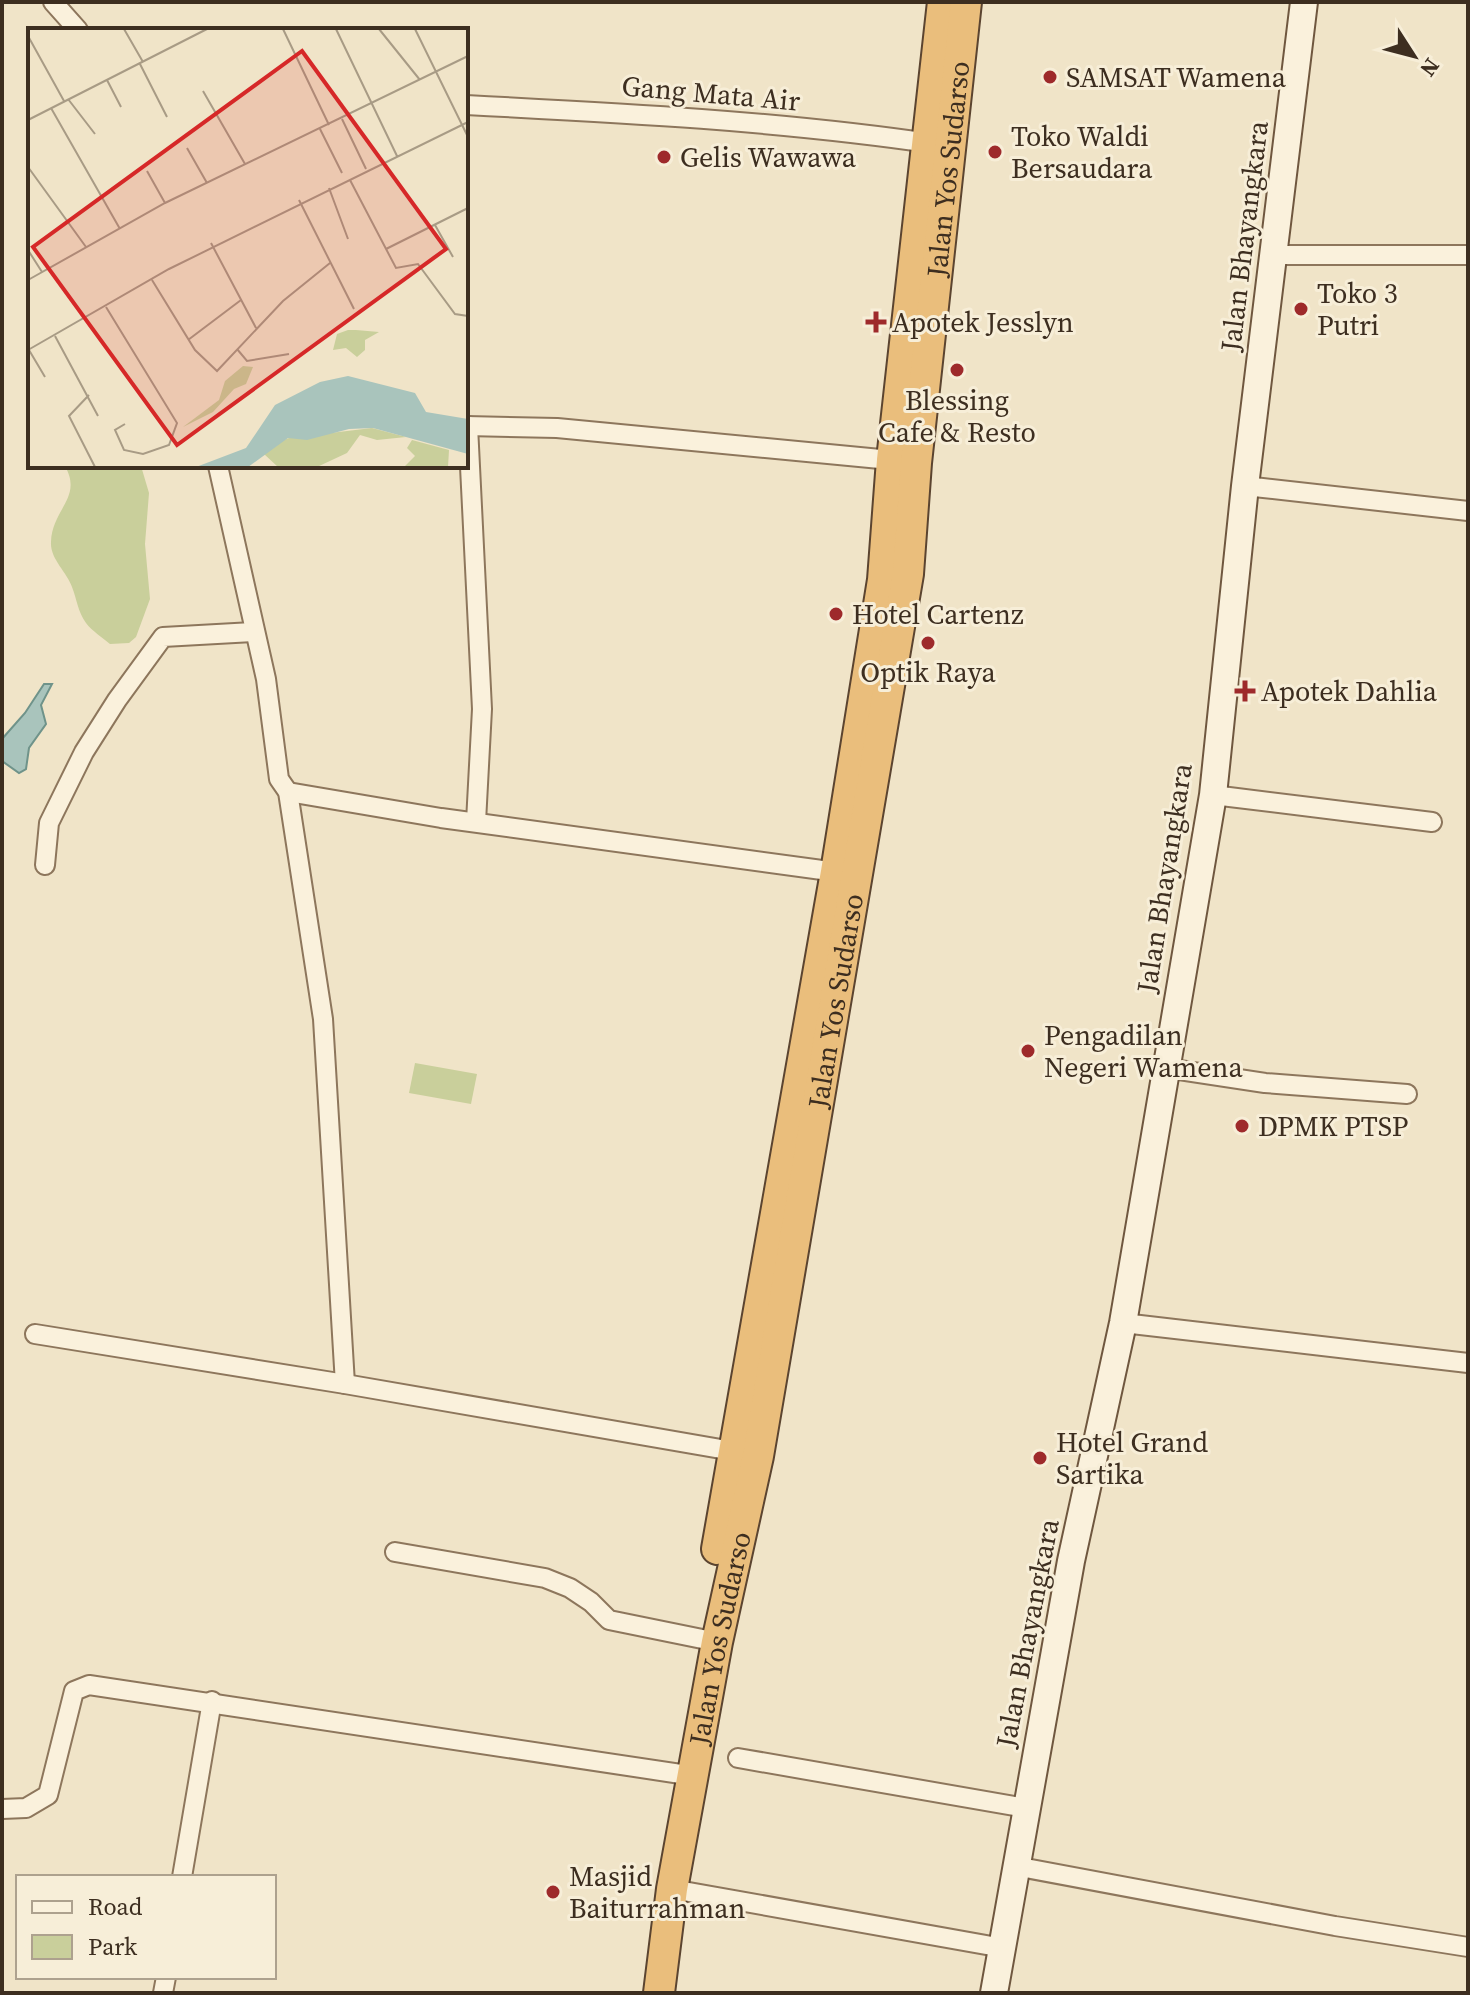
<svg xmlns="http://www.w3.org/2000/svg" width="1470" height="1995" font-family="'Source Serif 4',serif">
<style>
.green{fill:#c9cf9b}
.water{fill:#a9c4bc;stroke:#6f938a;stroke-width:2}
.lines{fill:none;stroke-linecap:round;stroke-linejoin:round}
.minor-casing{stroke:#8d765c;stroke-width:22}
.secondary-casing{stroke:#6f573f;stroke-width:30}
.trunk-casing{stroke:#5b4430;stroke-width:34}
.minor{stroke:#faf1dc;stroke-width:18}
.secondary{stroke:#faf1dc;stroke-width:26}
.trunk{stroke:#eabe7c;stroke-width:30}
.poi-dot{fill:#9e2a2b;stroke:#f7eed8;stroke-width:3}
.labels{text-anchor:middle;stroke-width:6;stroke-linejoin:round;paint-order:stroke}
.poi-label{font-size:28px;fill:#3d2e20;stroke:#f7eed8;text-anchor:start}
.street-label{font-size:28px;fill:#3d2e20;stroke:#f7eed8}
.inset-road{fill:none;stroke:#a89b85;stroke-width:2}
.view{fill:#d62828;fill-opacity:0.15;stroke:#d62828;stroke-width:4}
.inset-edge{fill:none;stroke:#3d2e20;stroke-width:4}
</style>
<rect width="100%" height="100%" fill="#f0e4c8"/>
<g class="green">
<path d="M65,466H141L149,493L145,544L150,599L136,637L129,643L110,644C102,637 92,631 86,623C78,612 77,600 72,587C67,572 50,559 51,542C52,509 83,498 65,466Z"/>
<polygon points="415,1063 477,1074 471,1104 409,1093"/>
</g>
<polygon class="water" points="44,684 52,684 41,705 46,724 29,748 26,769 19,773 2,761 2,739 25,713"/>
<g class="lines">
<g class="minor-casing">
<g id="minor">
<polyline points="53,2 78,30"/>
<path d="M466,105C623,113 780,121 936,144"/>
<polyline points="1273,255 1468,255"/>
<polyline points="466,426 557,428 901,461"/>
<polyline points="468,426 482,709 476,822"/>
<polyline points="218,466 266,679 279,779 288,792 323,1019 345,1384"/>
<polyline points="1245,486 1468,511"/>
<polyline points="288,792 441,818 844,873"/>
<polyline points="1213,795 1432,822"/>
<polyline points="45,865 49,823 84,752 117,700 163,637 253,632"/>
<polyline points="1166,1068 1265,1083 1407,1094"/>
<polyline points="1123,1323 1468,1363"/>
<polyline points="35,1334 345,1384 744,1453"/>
<polyline points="395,1552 545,1578 570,1588 591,1602 609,1620 717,1642"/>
<polyline points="738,1758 1026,1808"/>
<polyline points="2,1809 26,1808 48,1795 74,1691 89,1685 694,1776"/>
<polyline points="1015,1866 1335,1926 1468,1947"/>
<polyline points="182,1877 212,1701"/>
<polyline points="672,1889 1003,1948"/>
<polyline points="163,1993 166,1977"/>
</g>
</g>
<g class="secondary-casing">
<polyline id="secondary" points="994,1993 1071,1561 1123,1323 1213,795 1245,486 1304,2"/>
</g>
<g class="trunk-casing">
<g id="trunk">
<polyline points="717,1549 836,872 883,580 892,460 943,2"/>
<path id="s1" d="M659,1993L672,1889L717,1642L758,1456L908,574L916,463L966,2"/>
</g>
</g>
<use href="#minor" class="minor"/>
<use href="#secondary" class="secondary"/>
<use href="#trunk" class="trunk"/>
</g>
<g class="poi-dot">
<circle cx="1050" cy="77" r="8"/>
<circle cx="995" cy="152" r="8"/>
<circle cx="664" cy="157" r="8"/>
<circle cx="1301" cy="309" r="8"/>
<path d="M872 310h8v8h8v8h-8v8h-8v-8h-8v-8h8z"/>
<circle cx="957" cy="370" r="8"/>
<circle cx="836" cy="614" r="8"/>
<circle cx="928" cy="643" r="8"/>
<path d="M1241 679h8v8h8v8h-8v8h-8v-8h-8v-8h8z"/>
<circle cx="1028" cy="1051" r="8"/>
<circle cx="1242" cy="1126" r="8"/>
<circle cx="1040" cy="1458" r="8"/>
<circle cx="553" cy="1892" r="8"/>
</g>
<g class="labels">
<g class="poi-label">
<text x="1066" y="87">SAMSAT Wamena</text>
<text x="1011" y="146">Toko Waldi<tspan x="1011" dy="32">Bersaudara</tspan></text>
<text x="680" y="167">Gelis Wawawa</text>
<text x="1317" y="303">Toko 3<tspan x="1317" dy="32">Putri</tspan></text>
<text x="892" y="332">Apotek Jesslyn</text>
<text x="957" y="410" text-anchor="middle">Blessing<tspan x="957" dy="32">Cafe &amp; Resto</tspan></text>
<text x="852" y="624">Hotel Cartenz</text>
<text x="928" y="682" text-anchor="middle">Optik Raya</text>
<text x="1261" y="701">Apotek Dahlia</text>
<text x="1044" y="1045">Pengadilan<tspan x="1044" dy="32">Negeri Wamena</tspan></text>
<text x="1258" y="1136">DPMK PTSP</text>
<text x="1056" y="1452">Hotel Grand<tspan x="1056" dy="32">Sartika</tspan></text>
<text x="569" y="1886">Masjid<tspan x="569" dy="32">Baiturrahman</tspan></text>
</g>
<g class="street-label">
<text transform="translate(711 93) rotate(5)" y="10">Gang Mata Air</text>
<text dy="10" stroke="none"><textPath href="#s1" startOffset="1848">Jalan Yos Sudarso</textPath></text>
<text transform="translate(1244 236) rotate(-83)" y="10">Jalan Bhayangkara</text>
<text transform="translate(1164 878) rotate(-81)" y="10">Jalan Bhayangkara</text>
<text dy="10" stroke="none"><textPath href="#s1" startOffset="1008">Jalan Yos Sudarso</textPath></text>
<text transform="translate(1027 1633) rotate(-79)" y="10">Jalan Bhayangkara</text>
<text dy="10" stroke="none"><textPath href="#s1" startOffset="360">Jalan Yos Sudarso</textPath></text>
</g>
</g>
<g transform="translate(28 28)">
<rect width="440" height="440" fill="#f0e4c8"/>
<path d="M320,302H328L351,304L337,312V322L329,329L318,320L305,322L309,306ZM215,338L225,339L218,356L206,361L185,384L155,399L191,372L197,353ZM344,400L378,409L349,412L332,407L319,425L289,439H250L236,426L220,439L251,414L261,410ZM384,412L421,422L420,439H376L387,428L379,420Z" fill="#c9cf9b"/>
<path d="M320,348L387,365L398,384L440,391V426L345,400L321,401L279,412L260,410L220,439H168L218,420L247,377L292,354Z" fill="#a9c4bc"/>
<path class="inset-road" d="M96,1L115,34M255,1L301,97M308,1L369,128M351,1L392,52M387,1L440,109M0,8L36,73M112,36L139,89M79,52L93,79M175,63L217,136M40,71L67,106M23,80L92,201M314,91L338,141M0,92L179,1M292,101L314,145M159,120L179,155M0,139L58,219M119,143L137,175M322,152L368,240L390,236L427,286L440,288M301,160L320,211M271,172L326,281M407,197L425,229M183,215L228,300M358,221L440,180M0,222L14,244M0,252L137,175L440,28M124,252L167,322L189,343L255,273L302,235M78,279L149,395L141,417L115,426L96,422L87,402L97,396M27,308L70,388M160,312L213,272M209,321L219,333L261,326M0,322L141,241L440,94M1,322L17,349M61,367L41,388L67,439"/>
<path class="view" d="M274,23L418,221L149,417L5,219Z"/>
<rect width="440" height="440" class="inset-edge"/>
</g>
<rect width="1470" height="1995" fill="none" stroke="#3d2e20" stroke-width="8"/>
<rect x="16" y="1875" width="260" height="104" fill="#f7eed8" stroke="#ada18e" stroke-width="2"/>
<rect x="32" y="1901" width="40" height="12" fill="#faf1dc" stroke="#ada18e" stroke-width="2"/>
<text x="88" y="1915" font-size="24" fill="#3d2e20">Road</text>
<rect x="32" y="1935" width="40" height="24" fill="#c9cf9b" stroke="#ada18e" stroke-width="2"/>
<text x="88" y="1955" font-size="24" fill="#3d2e20">Park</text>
<g transform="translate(1414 56) rotate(126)" stroke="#f7eed8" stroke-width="6" paint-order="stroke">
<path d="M0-6L14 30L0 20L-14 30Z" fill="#3d2e20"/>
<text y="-12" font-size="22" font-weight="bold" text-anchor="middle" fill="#3d2e20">N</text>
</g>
</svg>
